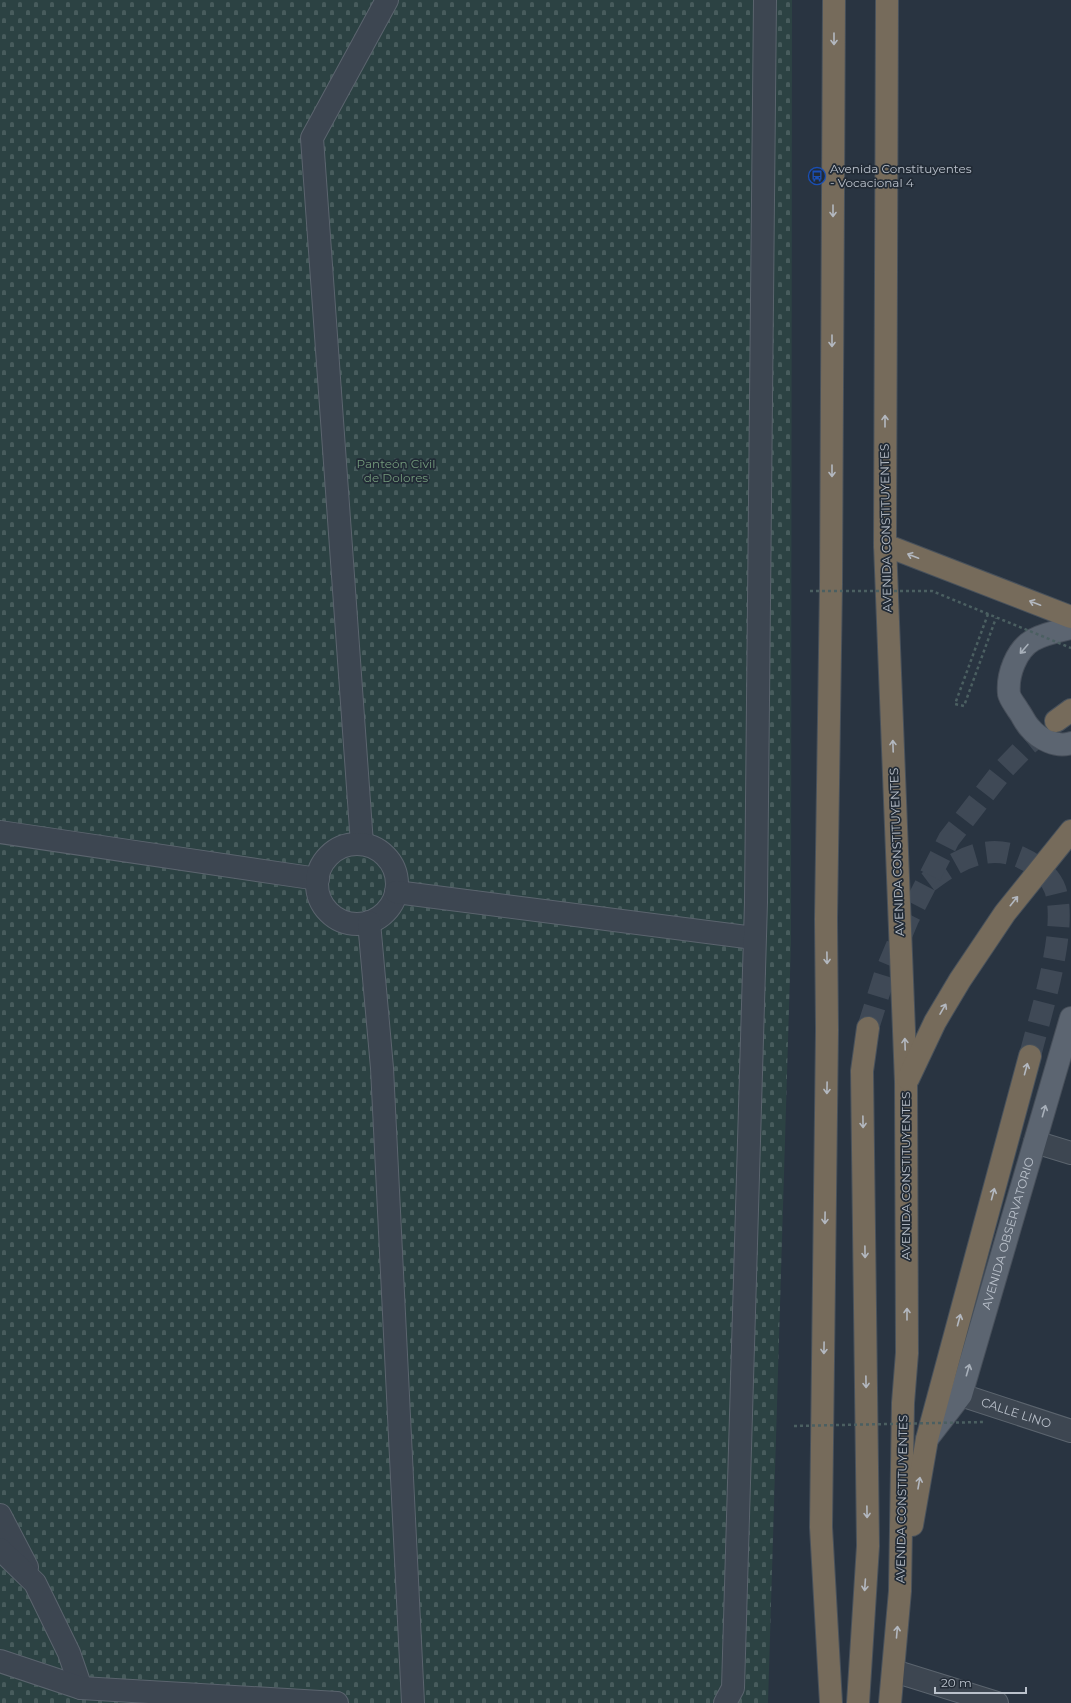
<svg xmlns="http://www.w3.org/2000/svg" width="1071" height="1703" font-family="Montserrat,sans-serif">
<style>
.cemetery{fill:url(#cemetery-stones)}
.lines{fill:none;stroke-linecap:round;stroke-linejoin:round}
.highway-tunnel{stroke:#3f4956;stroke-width:22;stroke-dasharray:22 11;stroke-linecap:butt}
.minor-casing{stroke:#5b646e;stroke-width:24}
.major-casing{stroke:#474f5a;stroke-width:24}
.highway-casing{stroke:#48515b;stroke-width:24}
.path{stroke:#4b5f61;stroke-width:2.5;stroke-dasharray:3 3;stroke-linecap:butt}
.minor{stroke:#3d4651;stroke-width:22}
.major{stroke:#5c6571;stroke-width:22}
.highway{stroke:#766b5b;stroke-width:22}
.path-bridge{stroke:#4b5f61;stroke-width:2.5;stroke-dasharray:3 3;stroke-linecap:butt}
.oneway{stroke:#b3b8c0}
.oneway2{stroke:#a7afb9}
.labels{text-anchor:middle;stroke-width:3.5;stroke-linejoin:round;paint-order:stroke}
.poi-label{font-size:12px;fill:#bac1cb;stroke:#222b36;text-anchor:start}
.park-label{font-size:12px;fill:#739a7b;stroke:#222b36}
.street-label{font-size:12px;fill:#bac1cb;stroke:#222b36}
</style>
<defs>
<pattern id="cemetery-stones" width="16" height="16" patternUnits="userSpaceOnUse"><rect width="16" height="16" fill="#2c4243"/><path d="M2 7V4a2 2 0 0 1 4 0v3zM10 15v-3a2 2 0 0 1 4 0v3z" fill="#485c5d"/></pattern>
</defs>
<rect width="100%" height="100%" fill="#293441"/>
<polygon class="cemetery" points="0,0 792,0 791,942 768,1703 0,1703"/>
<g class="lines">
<g class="highway-tunnel">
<path d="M928,882C956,861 984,843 1020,857C1034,863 1050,875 1055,889C1069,928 1040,1015 1030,1056"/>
<polyline points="868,1028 885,974 908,919 949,839 1003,770 1027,745 1052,725"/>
</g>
<g class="minor-casing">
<g id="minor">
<polyline points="0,832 318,879"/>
<polyline points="362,844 312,138 387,0"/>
<circle cx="357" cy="884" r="40"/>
<polyline points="396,892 754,938"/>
<polyline points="369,922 382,1068 413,1703"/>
<polyline points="1035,1142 1071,1153"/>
<path id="s1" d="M961,1395L1071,1431"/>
<polyline points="0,1515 27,1567"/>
<polyline points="0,1549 35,1583 69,1653 81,1688"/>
<polyline points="0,1661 81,1688 337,1703"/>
<polyline points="894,1671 997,1703"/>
<polyline points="725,1703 733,1688 756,902 765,0"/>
</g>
</g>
<g class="major-casing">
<g id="major">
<path d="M1071,628C1058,631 1044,634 1033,640C1016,650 1007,675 1009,694C1010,699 1015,705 1018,710C1022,715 1025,723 1030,728C1039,739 1057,748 1071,743"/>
<path id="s2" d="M927,1439L961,1395L1071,1018"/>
</g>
</g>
<g class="highway-casing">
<g id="highway">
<polyline points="887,0 885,545 906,1082 907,1353 903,1403 900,1591 890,1703"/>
<polyline points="885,545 1071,617"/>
<polyline points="1056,721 1071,710"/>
<polyline points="908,1079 935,1022 960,980 1005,913 1071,831"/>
<polyline points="912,1525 927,1439 1030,1056"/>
<polyline points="831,1703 821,1527 827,1030 826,919 831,584 834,0"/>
<polyline points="858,1703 868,1546 862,1071 868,1028"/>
</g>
</g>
<polyline class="path" points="988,614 955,704 964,706 996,618"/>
<use href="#minor" class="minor"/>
<use href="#major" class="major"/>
<use href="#highway" class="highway"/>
<g class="path-bridge">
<polyline points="810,591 932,591 1071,648"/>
<polyline points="794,1426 983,1422"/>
</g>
</g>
<defs><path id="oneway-shaft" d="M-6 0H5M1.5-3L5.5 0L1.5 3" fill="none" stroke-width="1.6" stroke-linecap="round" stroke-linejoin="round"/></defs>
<g class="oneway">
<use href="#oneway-shaft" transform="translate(834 39) rotate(90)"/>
<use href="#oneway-shaft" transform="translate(833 211) rotate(90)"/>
<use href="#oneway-shaft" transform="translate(832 341) rotate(90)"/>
<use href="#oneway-shaft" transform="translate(885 421) rotate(-90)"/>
<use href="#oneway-shaft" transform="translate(832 471) rotate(90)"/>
<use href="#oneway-shaft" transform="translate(913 556) rotate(-159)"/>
<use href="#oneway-shaft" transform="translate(1035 603) rotate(-159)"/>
<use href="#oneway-shaft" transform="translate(893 746) rotate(-92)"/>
<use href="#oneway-shaft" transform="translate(1014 901) rotate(-51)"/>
<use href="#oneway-shaft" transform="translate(827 958) rotate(89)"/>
<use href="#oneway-shaft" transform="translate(943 1009) rotate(-60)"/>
<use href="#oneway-shaft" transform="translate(905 1044) rotate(-92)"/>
<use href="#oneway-shaft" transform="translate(1026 1069) rotate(-75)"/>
<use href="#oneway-shaft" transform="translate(827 1088) rotate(91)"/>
<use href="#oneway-shaft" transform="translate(863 1122) rotate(89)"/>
<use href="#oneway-shaft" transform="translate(993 1194) rotate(-75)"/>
<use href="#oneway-shaft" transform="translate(825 1218) rotate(91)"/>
<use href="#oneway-shaft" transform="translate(865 1252) rotate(89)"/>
<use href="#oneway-shaft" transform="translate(907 1314) rotate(-90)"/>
<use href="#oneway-shaft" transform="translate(959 1320) rotate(-75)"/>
<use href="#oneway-shaft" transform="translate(824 1348) rotate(91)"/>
<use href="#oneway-shaft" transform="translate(866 1382) rotate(89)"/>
<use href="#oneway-shaft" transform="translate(919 1483) rotate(-80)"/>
<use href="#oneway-shaft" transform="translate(867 1512) rotate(89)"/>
<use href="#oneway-shaft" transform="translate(865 1585) rotate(94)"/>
<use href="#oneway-shaft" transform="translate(897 1632) rotate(-85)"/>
</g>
<g class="oneway2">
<use href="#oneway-shaft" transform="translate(1024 649) rotate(131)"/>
<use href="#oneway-shaft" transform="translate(1044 1111) rotate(-74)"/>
<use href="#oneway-shaft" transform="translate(968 1370) rotate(-74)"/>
</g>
<defs>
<g id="bus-ring" transform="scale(0.9)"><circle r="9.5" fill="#222b36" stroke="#1a4fb4" stroke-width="1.5"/><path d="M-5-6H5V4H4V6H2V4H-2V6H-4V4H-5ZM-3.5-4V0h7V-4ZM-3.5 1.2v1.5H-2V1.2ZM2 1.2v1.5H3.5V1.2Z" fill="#1a4fb4"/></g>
</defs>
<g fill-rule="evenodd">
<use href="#bus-ring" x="817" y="176"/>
</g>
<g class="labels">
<g class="poi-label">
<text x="830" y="173">Avenida Constituyentes<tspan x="830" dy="14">- Vocacional 4</tspan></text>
</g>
<g class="park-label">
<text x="396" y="468">Panteón Civil<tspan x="396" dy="14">de Dolores</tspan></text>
</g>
<g class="street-label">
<text transform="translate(886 528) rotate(-91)" y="4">AVENIDA CONSTITUYENTES</text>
<text transform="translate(897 852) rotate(-92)" y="4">AVENIDA CONSTITUYENTES</text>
<text transform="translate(906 1176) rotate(-90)" y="4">AVENIDA CONSTITUYENTES</text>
<text dy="4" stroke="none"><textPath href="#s2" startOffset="224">AVENIDA OBSERVATORIO</textPath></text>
<text dy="4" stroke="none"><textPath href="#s1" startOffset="58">CALLE LINO</textPath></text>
<text transform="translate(902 1499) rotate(-89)" y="4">AVENIDA CONSTITUYENTES</text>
</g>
</g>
<path d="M935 1687v6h91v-6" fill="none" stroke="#bac1cb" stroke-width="2"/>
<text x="941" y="1687" font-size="12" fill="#bac1cb" stroke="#222b36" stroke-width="3" paint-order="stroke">20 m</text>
</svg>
